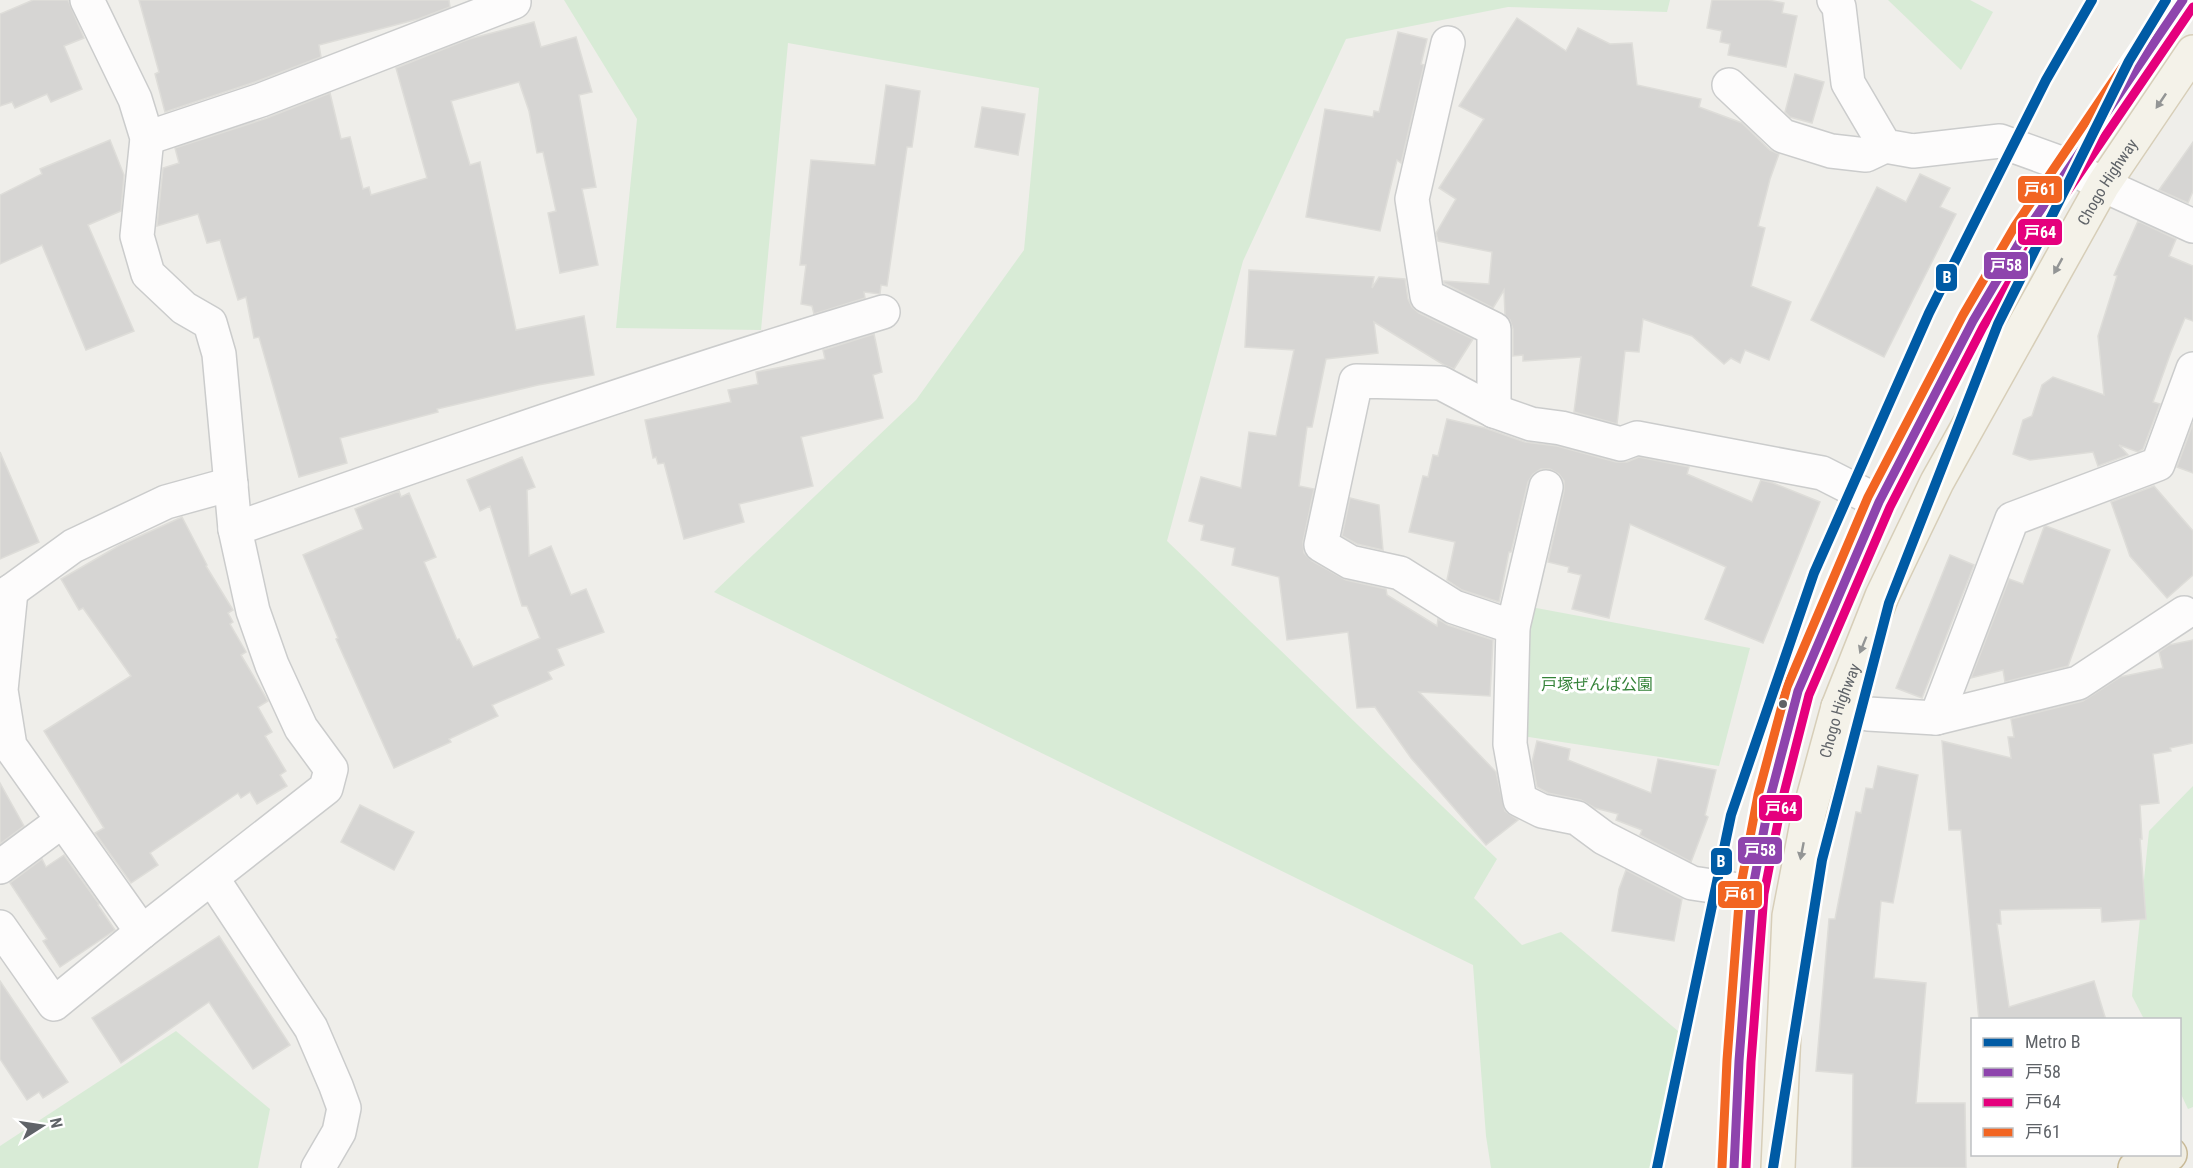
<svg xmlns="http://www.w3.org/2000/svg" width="2193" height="1168" font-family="'Roboto Condensed','Noto Sans JP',sans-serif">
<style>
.green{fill:#d8ebd6}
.building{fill:#d6d5d3;stroke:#deddd9;stroke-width:1.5}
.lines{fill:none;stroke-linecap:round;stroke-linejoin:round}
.minor-casing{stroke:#cbcccc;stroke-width:36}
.major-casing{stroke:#d7ceb8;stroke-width:36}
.highway-casing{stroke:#c8b996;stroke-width:36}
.minor{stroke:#fdfcfc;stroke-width:33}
.major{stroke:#f4f2e9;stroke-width:33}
.highway{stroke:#f0ede3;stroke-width:33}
.bus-1-casing{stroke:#fff;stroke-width:14}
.bus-2-casing{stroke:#fff;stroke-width:14}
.bus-3-casing{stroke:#fff;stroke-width:14}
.bus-1{stroke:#8e44ad;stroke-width:9}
.bus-2{stroke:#e5007d;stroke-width:9}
.bus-3{stroke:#f26522;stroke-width:9}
.metro-1-casing{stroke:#fff;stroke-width:15}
.metro-1{stroke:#005ba5;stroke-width:10}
.oneway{fill:#939595}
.bus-dot{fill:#5f6368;stroke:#fff;stroke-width:2}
.labels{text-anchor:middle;stroke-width:6;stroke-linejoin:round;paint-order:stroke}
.street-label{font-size:16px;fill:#5f6368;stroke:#fff}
.park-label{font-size:16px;fill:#348238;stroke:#fff}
.line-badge{stroke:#fff;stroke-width:2}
.badge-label{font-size:16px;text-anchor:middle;font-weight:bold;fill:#fff}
</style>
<rect width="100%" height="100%" fill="#efeeea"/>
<g class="green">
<polygon points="564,0 1670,0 1667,12 1508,7 1346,39 1243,261 1167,541 1497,859 1474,898 1522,945 1561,932 1678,1031 1665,1168 1491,1168 1486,1136 1473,965 714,592 916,400 1024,250 1039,88 788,43 761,330 616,328 637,119"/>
<polygon points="1888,0 1970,0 1993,12 1961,70"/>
<polygon points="1531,607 1750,648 1719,766 1522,736"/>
<polygon points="2193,786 2193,1107 2188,1109 2180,1092 2180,1020 2144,1019 2132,996 2149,831"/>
<polygon points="176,1031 270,1109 258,1168 0,1168 0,1146"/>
</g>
<g class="building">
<polygon points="33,0 68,0 84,38 64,46 82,89 51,102 47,94 15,108 12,102 0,106 0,14"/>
<polygon points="139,0 449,0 450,7 418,19 319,45 321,57 255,82 165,112 155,74 159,72"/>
<polygon points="1712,0 1768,0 1784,3 1782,13 1797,16 1786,67 1728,55 1730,44 1720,42 1722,31 1707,28"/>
<polygon points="1517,18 1566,51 1578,28 1610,44 1632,43 1637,85 1701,99 1699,107 1742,123 1770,150 1779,154 1770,179 1758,226 1765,228 1751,286 1791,302 1769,360 1745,350 1740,363 1731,358 1724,364 1692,336 1643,319 1639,352 1625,351 1617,424 1574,412 1581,357 1523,361 1523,355 1513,356 1513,329 1510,320 1505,315 1504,290 1493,308 1444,283 1444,281 1489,284 1492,252 1438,241 1436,233 1456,199 1439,188 1484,119 1459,106"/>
<polygon points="534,22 541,47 576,37 592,92 579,95 596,187 582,189 598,265 560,273 548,213 556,211 543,152 537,153 529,111 519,82 451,101 470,165 480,162 516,330 584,316 594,375 538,385 437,409 438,412 340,438 347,463 299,477 259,337 254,338 246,297 238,300 220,240 207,243 198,214 157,226 163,168 179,163 175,148 267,118 330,93 341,139 350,137 363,189 369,187 371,195 427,178 396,68 469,39"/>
<polygon points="1398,32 1427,39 1421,64 1424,65 1401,163 1397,160 1380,231 1306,217 1325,109 1373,117 1374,111 1379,112"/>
<polygon points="1795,74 1824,82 1812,123 1790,117 1785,112"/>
<polygon points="886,85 920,91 912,147 907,147 887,286 881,285 880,294 864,292 865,298 814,314 812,306 801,304 806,265 800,265 811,160 875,165"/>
<polygon points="982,107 1025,114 1018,155 975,147"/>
<polygon points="110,140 124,175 121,211 88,225 134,331 86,350 42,245 0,264 0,195 42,174 40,169"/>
<polygon points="2193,142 2193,191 2188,203 2159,190"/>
<polygon points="1920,174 1950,188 1940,207 1956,214 1884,357 1811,320 1877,187 1906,202"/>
<polygon points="2138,221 2176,239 2169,256 2193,266 2193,321 2185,318 2171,352 2153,402 2160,404 2143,449 2138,452 2119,445 2128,455 2098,466 2093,452 2030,460 2013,454 2023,420 2032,416 2042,385 2053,377 2104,395 2098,336 2117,276 2114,275"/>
<polygon points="1249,270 1374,277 1372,288 1379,277 1405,279 1408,299 1412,307 1419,313 1473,339 1454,369 1444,365 1374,322 1378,353 1326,359 1312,427 1307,427 1299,486 1314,489 1303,542 1304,553 1312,561 1346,580 1386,589 1387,595 1437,626 1438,619 1448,625 1493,640 1490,696 1419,692 1496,772 1505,811 1518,820 1486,845 1411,758 1375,707 1357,708 1348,632 1287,640 1279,577 1232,565 1235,548 1201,540 1204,525 1189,521 1201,477 1241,488 1249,432 1276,436 1294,350 1245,347"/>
<polygon points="874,334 882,372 873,375 883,418 801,437 813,486 739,504 744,522 684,539 664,463 658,464 656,457 653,458 645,420 731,402 728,390 758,384 756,372 825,359 823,350"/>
<polygon points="1447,419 1485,428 1525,442 1557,446 1616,462 1627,462 1639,457 1689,467 1687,474 1752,502 1761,480 1773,483 1820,502 1763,643 1705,619 1726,567 1630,524 1609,618 1572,609 1581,575 1568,572 1569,567 1548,562 1564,491 1564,481 1559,474 1550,469 1541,469 1533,474 1528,482 1511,552 1509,552 1499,602 1462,590 1447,580 1455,542 1409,532 1423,476 1428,477 1433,455 1438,456"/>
<polygon points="2193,423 2193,473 2177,467"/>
<polygon points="0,452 39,542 0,559"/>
<polygon points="522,457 535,487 527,490 529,556 551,546 571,595 586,589 604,632 557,649 564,665 548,672 552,679 492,705 498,716 449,739 451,742 394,768 336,639 338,638 303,555 363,529 355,509 399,491 401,497 409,493 436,557 424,562 457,640 459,639 473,667 540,638 527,606 522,606 490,506 480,511 467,480"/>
<polygon points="2154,486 2193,531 2193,575 2167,598 2130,556 2111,502"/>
<polygon points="1350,498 1379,505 1383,550 1357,544 1342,536"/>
<polygon points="182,517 207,565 206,566 233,610 228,613 233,622 230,624 246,652 241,655 268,701 258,707 272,732 265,736 286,771 280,775 287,786 257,804 250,792 241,798 238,793 150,853 158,865 131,883 95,833 104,828 44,731 131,676 83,608 79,610 61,579 120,545"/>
<polygon points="2046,526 2110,550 2068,666 2005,682 2003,670 1971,678 2009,579 2023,584 2044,527"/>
<polygon points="1950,555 1974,565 1922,698 1896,688"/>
<polygon points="2193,640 2193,743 2170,748 2171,751 2153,754 2159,803 2140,805 2142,839 2140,839 2146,919 2102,922 2101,908 2000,910 2001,924 1997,924 2009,1007 2094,981 2106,1020 1979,1020 1961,830 1949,830 1942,741 2011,758 2008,737 2014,737 2011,719 2083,701 2120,677 2163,668 2159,652 2169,645"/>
<polygon points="1537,741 1570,749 1568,760 1651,793 1658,759 1716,770 1705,815 1708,817 1691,862 1640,835 1642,830 1616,820 1618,814 1595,808 1581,800 1548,793 1537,787 1532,762"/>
<polygon points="1878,766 1918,775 1893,903 1881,901 1874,978 1926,983 1916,1103 1965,1103 1966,1168 1852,1168 1853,1074 1816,1071 1829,919 1835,919 1856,812 1861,813 1866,788 1873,789"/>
<polygon points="0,783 24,826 0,844"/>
<polygon points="360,805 414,832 394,870 341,842"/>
<polygon points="64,855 99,904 98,905 115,930 60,967 43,941 47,939 10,883 42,859 46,867"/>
<polygon points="1626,870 1682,899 1674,941 1612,931 1619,889"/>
<polygon points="219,936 290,1045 253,1069 209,1002 121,1063 92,1018"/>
<polygon points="0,981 68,1082 43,1098 39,1092 27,1100 0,1059"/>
</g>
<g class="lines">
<g class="minor-casing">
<g id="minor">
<polyline points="1834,0 1839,7 1848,83 1885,146 1913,151 2000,141 2069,166 2103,185 2193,226"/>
<polyline points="1448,43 1412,199 1427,296 1494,329 1494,411"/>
<polyline points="1729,85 1783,136 1831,151 1866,155 1885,146"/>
<polyline points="147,138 261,100 514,2"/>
<polyline points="1546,487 1513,627 1510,744 1520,800 1542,811 1577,818 1604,838 1692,883 1752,892"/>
<path d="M235,529C449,453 666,377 883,312"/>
<polyline points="11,591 1,690 10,746 142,932"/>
<polyline points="0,604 11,591 73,546 166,502 231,484"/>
<polyline points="1513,627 1454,607 1400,573 1350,562 1321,545 1356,381 1441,383 1494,411 1531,424 1561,428 1621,444 1637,438 1822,473 1879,502"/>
<polyline points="1838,707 1868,714 1936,718 2078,683 2184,613"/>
<polyline points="1936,718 2012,519 2158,464 2193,369"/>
<polyline points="0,867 62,821"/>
<polyline points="212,878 311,1028 336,1086 344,1108 339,1132 318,1168"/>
<polyline points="0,927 54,1004 142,932 326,788 331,769 301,728 272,665 253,611 235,529 219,354 210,323 184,308 148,274 137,236 147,138 135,99 87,0"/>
</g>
</g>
<g class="major-casing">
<g id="major">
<polyline points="1734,1168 1739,1061 1752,892 1770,798 1798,691 1879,502 1973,321 2025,233 2069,166 2183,0"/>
<path id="s1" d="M1778,1168L1789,916L1809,813L1838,707L1882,596L1937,482L2103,185L2193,52"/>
</g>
</g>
<g class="highway-casing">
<polyline id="highway" points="2135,1168 2170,1154"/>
</g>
<use href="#minor" class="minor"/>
<use href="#major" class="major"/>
<use href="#highway" class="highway"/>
<g class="bus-1-casing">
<polyline id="bus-1" points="1734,1168 1739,1061 1752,892 1770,798 1798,691 1879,502 1973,321 2025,233 2183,0"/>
</g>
<g class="bus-2-casing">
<polyline id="bus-2" points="1746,1168 1751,1062 1764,894 1782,801 1809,695 1890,507 1983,327 2035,239 2193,7"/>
</g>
<g class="bus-3-casing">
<polyline id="bus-3" points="1722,1167 1727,1060 1740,890 1758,795 1787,687 1868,497 1963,315 2015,226 2168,0"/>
</g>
<use href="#bus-1" class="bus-1"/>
<use href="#bus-2" class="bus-2"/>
<use href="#bus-3" class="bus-3"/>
<g class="metro-1-casing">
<g id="metro-1">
<polyline points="1657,1168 1731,815 1814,573 1929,313 2046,80 2092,0"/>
<polyline points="1773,1168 1822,860 1889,603 1998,324 2129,61 2166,0"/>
</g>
</g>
<use href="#metro-1" class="metro-1"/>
</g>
<defs><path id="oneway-solid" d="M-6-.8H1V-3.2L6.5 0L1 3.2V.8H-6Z" transform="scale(1.5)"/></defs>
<g class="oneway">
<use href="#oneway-solid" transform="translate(2161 101) rotate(124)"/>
<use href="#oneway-solid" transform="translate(2058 266) rotate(119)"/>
<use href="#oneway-solid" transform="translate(1863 645) rotate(112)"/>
<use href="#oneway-solid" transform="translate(1802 851) rotate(101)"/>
</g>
<circle class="bus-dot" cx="1783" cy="704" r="5"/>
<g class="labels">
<g class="street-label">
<text dy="6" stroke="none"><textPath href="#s1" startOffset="1058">Chogo Highway</textPath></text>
<text dy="6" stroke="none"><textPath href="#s1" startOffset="464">Chogo Highway</textPath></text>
</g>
<g class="park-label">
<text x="1597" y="690">戸塚ぜんば公園</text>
</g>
</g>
<g class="line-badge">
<rect x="2017" y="175" width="46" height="29" rx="6" fill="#f26522"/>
<rect x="2017" y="218" width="46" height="28" rx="6" fill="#e5007d"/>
<rect x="1983" y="251" width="46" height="29" rx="6" fill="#8e44ad"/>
<rect x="1935" y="263" width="23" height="29" rx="6" fill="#005ba5"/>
<rect x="1758" y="794" width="45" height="28" rx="6" fill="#e5007d"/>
<rect x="1737" y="836" width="46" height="29" rx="6" fill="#8e44ad"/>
<rect x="1710" y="847" width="23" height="29" rx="6" fill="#005ba5"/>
<rect x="1717" y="880" width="46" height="29" rx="6" fill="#f26522"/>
</g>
<g class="badge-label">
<text x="2040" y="195">戸61</text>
<text x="2040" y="238">戸64</text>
<text x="2006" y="271">戸58</text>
<text x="1947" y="283">B</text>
<text x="1781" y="814">戸64</text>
<text x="1760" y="856">戸58</text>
<text x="1721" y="867">B</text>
<text x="1740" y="900">戸61</text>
</g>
<rect x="1971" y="1018" width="210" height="138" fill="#ffffff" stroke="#bfc1c3" stroke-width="1.5"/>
<rect x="1983" y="1038" width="30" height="9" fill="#005ba5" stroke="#bfc1c3" stroke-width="1.5"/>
<text x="2025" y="1048" font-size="18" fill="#5f6368">Metro B</text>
<rect x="1983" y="1068" width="30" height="9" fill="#8e44ad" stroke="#bfc1c3" stroke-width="1.5"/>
<text x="2025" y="1078" font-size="18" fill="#5f6368">戸58</text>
<rect x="1983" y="1098" width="30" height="9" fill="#e5007d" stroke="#bfc1c3" stroke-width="1.5"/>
<text x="2025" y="1108" font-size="18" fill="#5f6368">戸64</text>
<rect x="1983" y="1128" width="30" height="9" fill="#f26522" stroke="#bfc1c3" stroke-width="1.5"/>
<text x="2025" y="1138" font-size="18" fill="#5f6368">戸61</text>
<g transform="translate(42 1126) rotate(78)" stroke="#ffffff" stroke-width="4.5" paint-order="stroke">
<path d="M0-4.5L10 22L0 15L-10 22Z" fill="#5f6368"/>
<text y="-9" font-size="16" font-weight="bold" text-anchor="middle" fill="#5f6368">N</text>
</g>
</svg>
